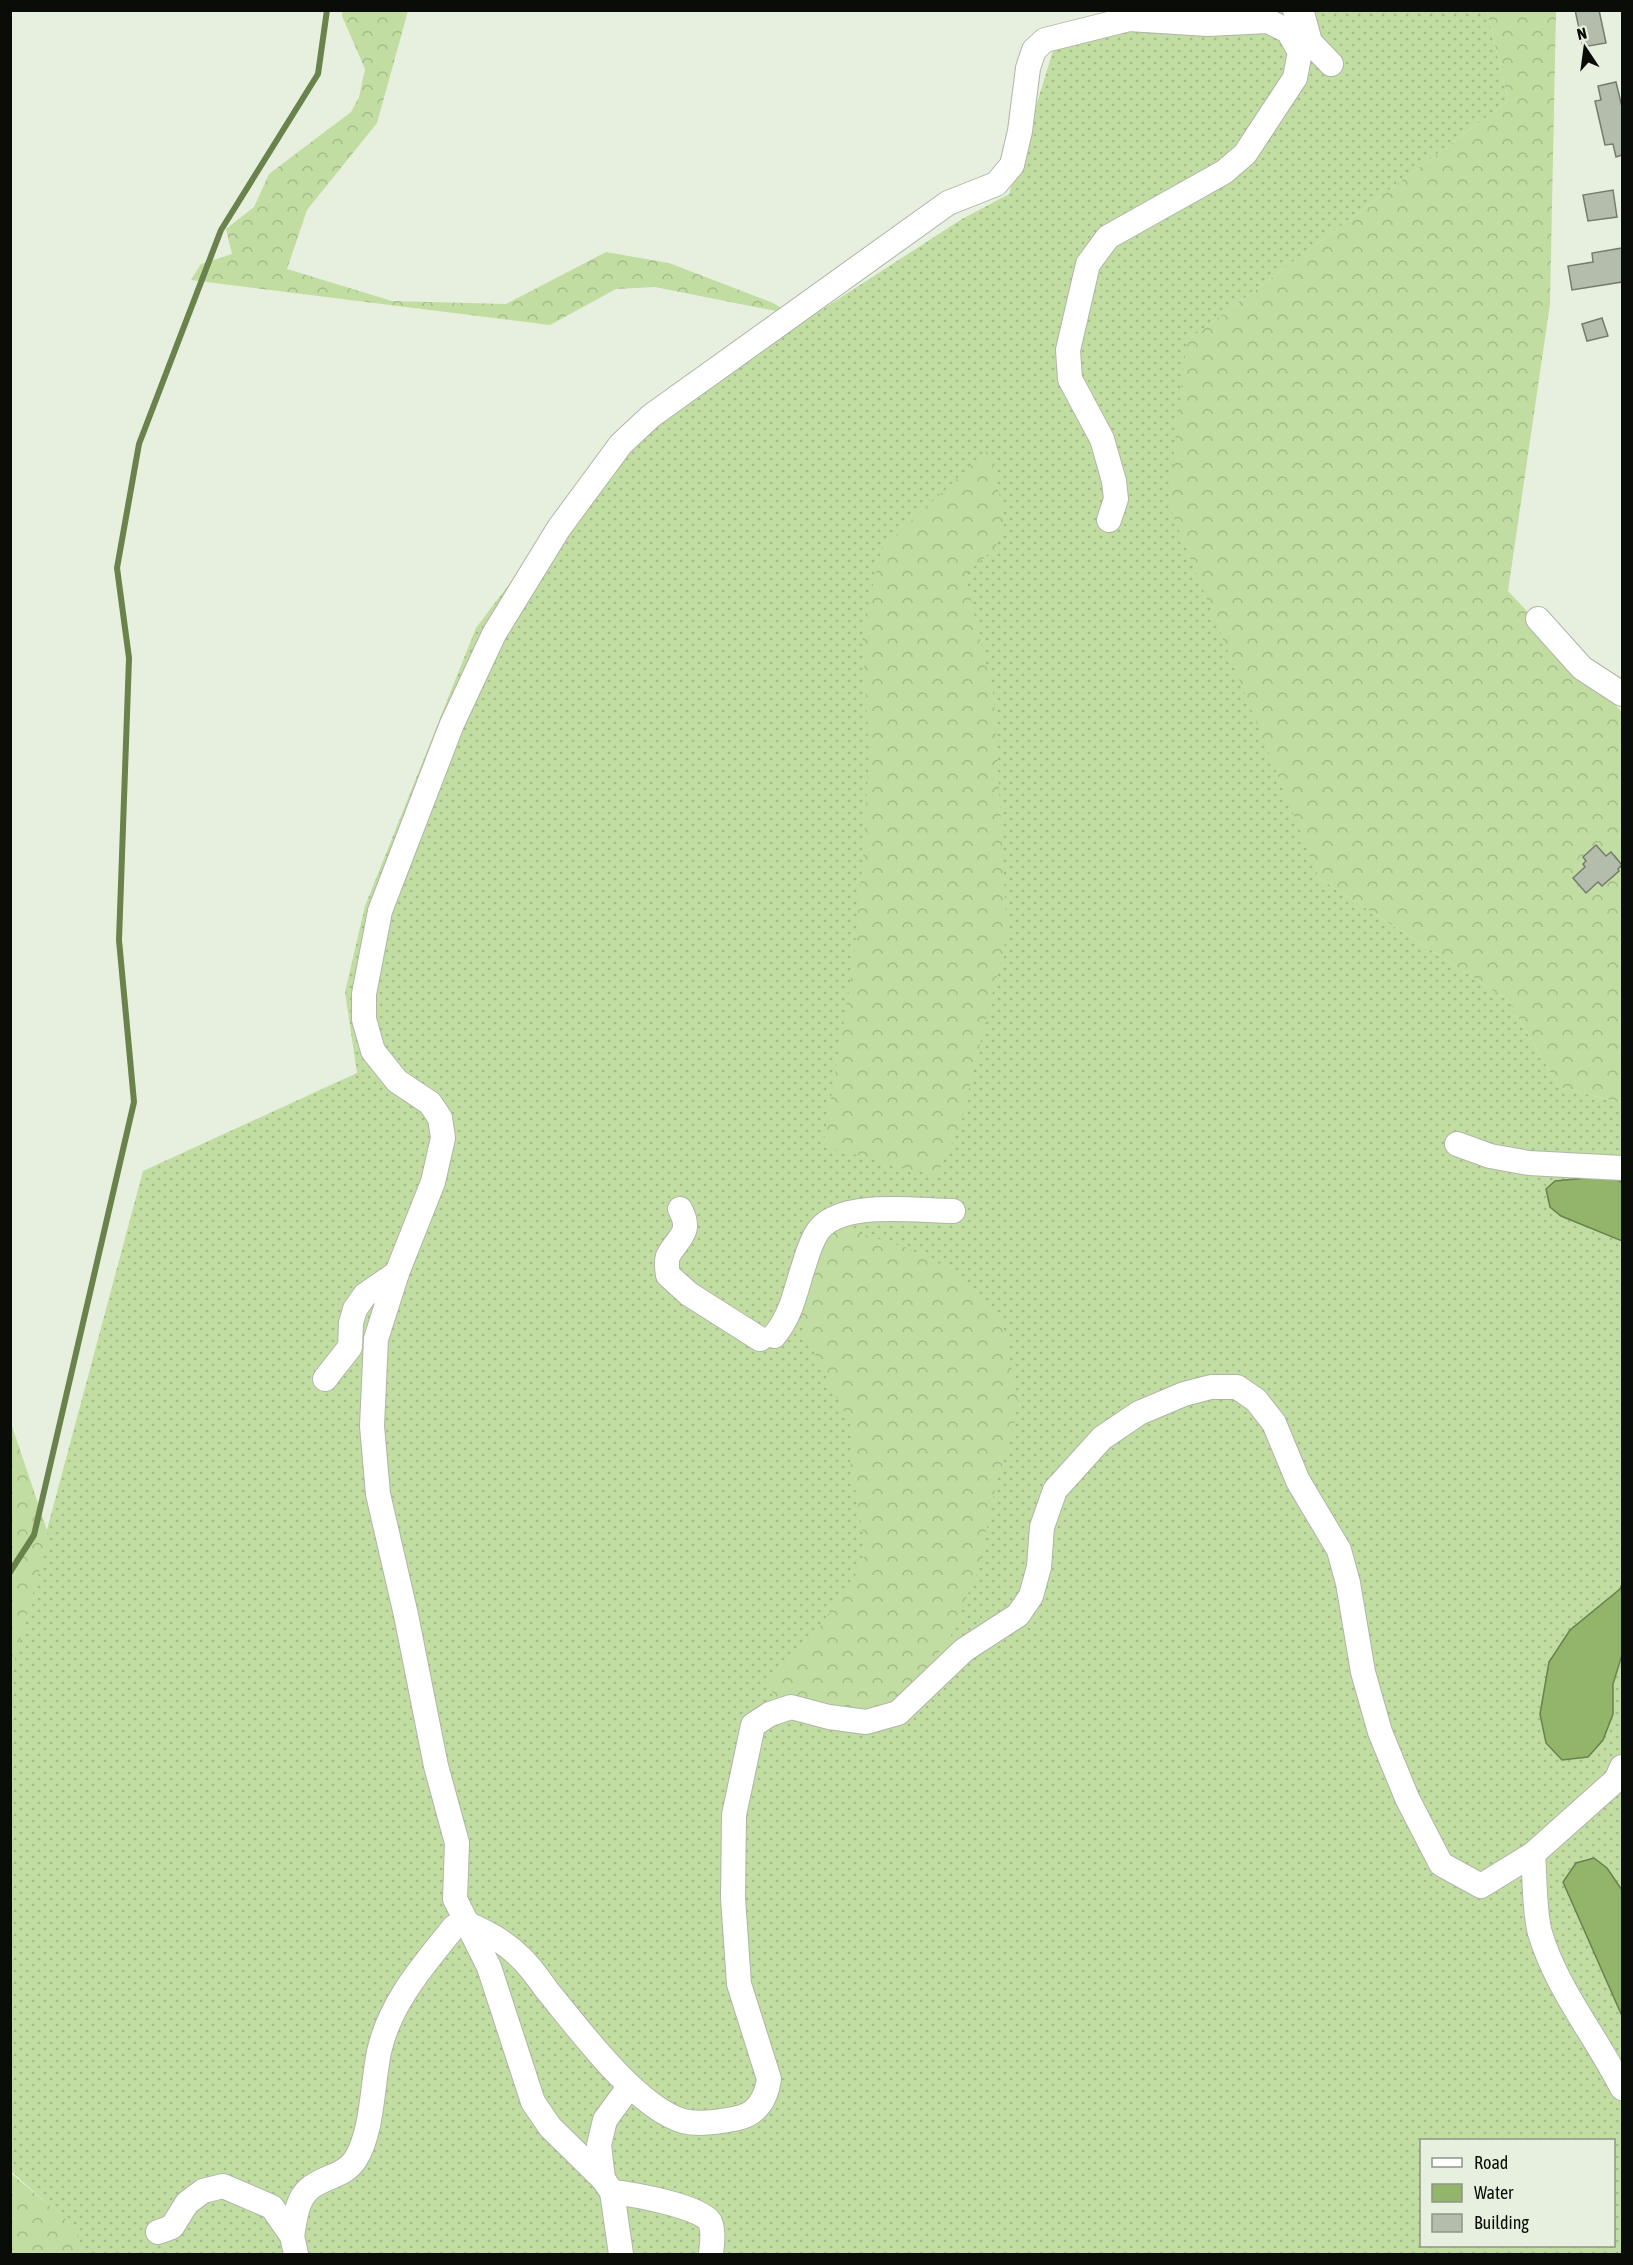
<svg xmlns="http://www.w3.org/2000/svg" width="1633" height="2265" font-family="'Asap Condensed',sans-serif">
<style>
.grass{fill:url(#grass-dots);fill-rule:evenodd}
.forest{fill:url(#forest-crowns)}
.water{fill:#93b569;stroke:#6a824c;stroke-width:1.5}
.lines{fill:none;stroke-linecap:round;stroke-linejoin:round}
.stream{stroke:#6a824c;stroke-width:6}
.building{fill:#b4bcab;stroke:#757c6c;stroke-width:1.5}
.minor-casing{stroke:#aeb7a6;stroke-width:26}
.minor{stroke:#fff;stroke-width:24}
</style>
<defs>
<pattern id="grass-dots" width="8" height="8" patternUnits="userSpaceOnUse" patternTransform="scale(1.5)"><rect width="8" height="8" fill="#c1dda2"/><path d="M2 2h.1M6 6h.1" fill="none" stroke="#a4bc8a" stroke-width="1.8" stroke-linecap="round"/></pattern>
<pattern id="forest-crowns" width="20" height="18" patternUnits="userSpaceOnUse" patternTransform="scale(1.5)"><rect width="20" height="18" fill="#c1dda2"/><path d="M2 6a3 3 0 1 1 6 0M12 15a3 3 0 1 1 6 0" fill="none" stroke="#a4bc8a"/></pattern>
</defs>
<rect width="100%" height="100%" fill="#e7f0de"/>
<path class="grass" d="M1116,11H1487L1508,101L1187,341L1319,878L1508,1000L1559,1087L1622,1103V2254H70L75,2229L11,2171V1664L143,1171L357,1073L345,992L365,906L476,628L627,428L792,329L962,219L1009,194L1059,31ZM1422,2140H1614V2246H1422Z"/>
<g class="forest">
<polygon points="342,11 408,11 377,123 307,210 287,269 392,301 506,304 606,252 669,263 773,303 791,314 655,287 616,289 550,325 191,280 201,264 232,254 226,229 254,207 269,174 351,112 359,97 365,69 342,16"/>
<polygon points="1487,11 1556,11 1550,304 1508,591 1622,712 1622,1103 1559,1087 1508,1000 1319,878 1168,503 1187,341 1508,101"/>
<polygon points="989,449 1005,520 995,548 965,575 994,697 1007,935 960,1126 936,1176 823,1146 853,966 863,859 869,754 862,630 882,548"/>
<polygon points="829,1229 856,1232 907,1248 942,1265 975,1291 1003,1325 1018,1399 1014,1426 996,1485 978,1570 950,1637 915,1683 884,1708 834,1711 776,1702 768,1680 809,1642 863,1564 865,1544 850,1460 855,1434 803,1330 800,1300"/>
<polygon points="11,1423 49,1536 11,1674"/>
<polygon points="11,2173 77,2229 82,2254 11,2254"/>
</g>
<g class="water">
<polygon points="1596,1177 1618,1180 1622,1183 1622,1241 1561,1216 1550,1207 1546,1189 1555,1181"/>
<polygon points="1622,1584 1622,1655 1613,1684 1613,1714 1603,1740 1588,1757 1562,1760 1546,1743 1540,1714 1549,1662 1570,1630 1620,1589"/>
<polygon points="1594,1858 1607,1868 1622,1890 1622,2016 1563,1882 1576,1863"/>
</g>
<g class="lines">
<polyline class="stream" points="10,1572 34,1535 134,1102 119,940 129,658 117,568 139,444 221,230 318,74 327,10"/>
</g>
<g class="building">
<polygon points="1575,10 1599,10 1606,43 1583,47"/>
<polygon points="1616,82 1622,107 1622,155 1616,157 1613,144 1605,145 1595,101 1601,100 1598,86"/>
<polygon points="1613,190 1617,217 1588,221 1583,195"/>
<polygon points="1622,248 1622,282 1572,290 1568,266 1593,262 1592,253"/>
<polygon points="1602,318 1608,336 1587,341 1582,324"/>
<polygon points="1596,845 1606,856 1611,852 1622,865 1618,869 1619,871 1602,886 1598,882 1586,893 1573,878 1585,867 1583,864 1586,861 1583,857"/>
</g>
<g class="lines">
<g class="minor-casing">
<g id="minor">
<polyline points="1295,10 1303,16 1310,42 1331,64"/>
<polyline points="1538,619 1582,668 1622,694"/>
<polyline points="1457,1144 1490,1156 1529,1163 1622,1168"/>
<path d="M680,1209C693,1233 678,1237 668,1256C666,1262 667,1269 668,1275L689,1294L760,1339"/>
<path d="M774,1336C789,1319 795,1295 801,1274C806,1260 809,1244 818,1231C841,1199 917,1211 953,1211"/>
<polyline points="325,1379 350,1347 351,1323 355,1309 365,1295 397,1273"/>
<path d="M1533,1854C1535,1877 1534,1912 1540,1933C1557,1990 1596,2036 1622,2088"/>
<polyline points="603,2179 599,2145 605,2120 629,2087"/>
<path d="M612,2192C631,2194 701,2206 710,2222C714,2231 712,2245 711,2254"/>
<polyline points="158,2232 172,2227 187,2203 203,2191 223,2186 272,2207 292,2236 296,2254"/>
<path d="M292,2236C295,2221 296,2200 309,2189C322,2177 345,2176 355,2160C373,2132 372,2085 379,2052C390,2002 423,1966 454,1927L466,1923C486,1932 504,1941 520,1957C530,1966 538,1978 546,1989C578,2028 636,2107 683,2121C699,2125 717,2122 733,2119C756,2116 766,2100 769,2079L739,1984L733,1898L734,1815L753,1725L770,1714L791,1707L829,1717L866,1722L898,1713L964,1650L1018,1615L1031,1596L1039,1567L1042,1527L1055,1490L1102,1438L1139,1413L1184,1394L1211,1387H1237L1256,1400L1274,1423L1298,1481L1339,1550L1348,1583L1363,1672L1380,1732L1407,1798L1441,1864L1481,1886L1533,1854L1616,1780L1622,1767"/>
<polyline points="621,2254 612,2192 603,2179 550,2127 533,2102 489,1967 455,1899 457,1843 436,1766 406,1615 378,1494 372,1426 376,1339 397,1273 433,1182 443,1138 440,1118 430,1103 397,1081 373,1051 364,1019 364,994 380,911 452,724 494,634 559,528 621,444 651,416 948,203 996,184 1012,165 1020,131 1028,68 1034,50 1045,40 1129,19 1208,24 1268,21 1288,31 1300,52 1295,78 1245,154 1224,172 1108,237 1088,264 1068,350 1070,379 1102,439 1114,481 1116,499 1109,520"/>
</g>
</g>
<use href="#minor" class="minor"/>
</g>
<rect width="1633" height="2265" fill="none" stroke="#0a0c07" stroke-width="24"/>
<rect x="1420" y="2139" width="195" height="108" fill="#e7f0de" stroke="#8f9588" stroke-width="1.5"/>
<rect x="1432" y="2158" width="30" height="9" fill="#ffffff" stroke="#8f9588" stroke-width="1.5"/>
<text x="1474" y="2169" font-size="18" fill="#0a0c07">Road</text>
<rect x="1432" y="2184" width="30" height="18" fill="#93b569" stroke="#8f9588" stroke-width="1.5"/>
<text x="1474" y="2199" font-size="18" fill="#0a0c07">Water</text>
<rect x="1432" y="2214" width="30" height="18" fill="#b4bcab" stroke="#8f9588" stroke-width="1.5"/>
<text x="1474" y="2229" font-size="18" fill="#0a0c07">Building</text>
<g transform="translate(1585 48) rotate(347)" stroke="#e7f0de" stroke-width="4.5" paint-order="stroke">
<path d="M0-4.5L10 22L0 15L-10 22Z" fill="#0a0c07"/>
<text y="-9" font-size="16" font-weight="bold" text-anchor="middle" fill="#0a0c07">N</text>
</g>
</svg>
